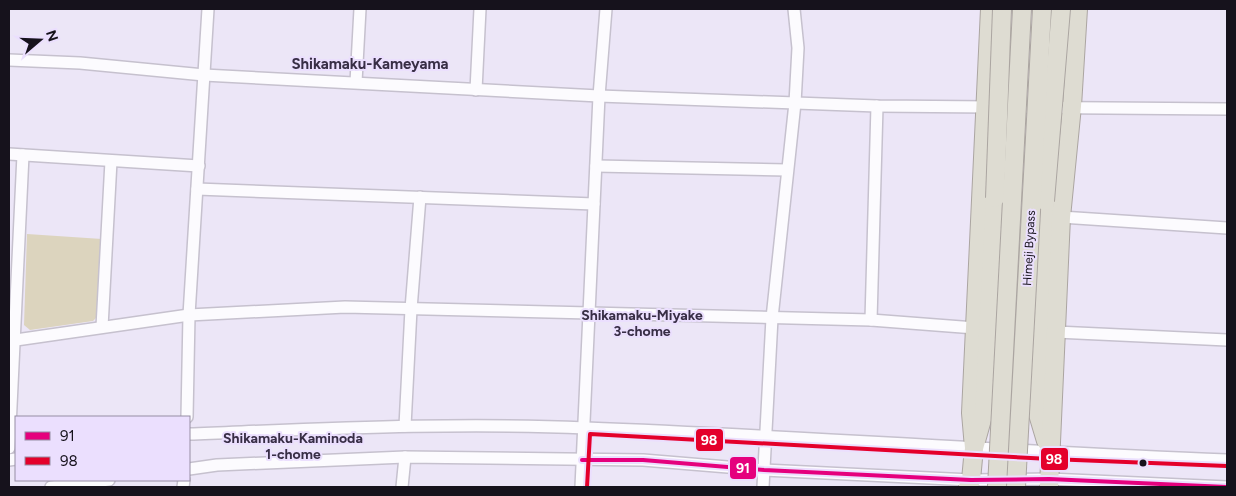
<svg xmlns="http://www.w3.org/2000/svg" width="1236" height="496" font-family="Figtree,sans-serif">
<style>
.green{fill:#dcd4be}
.lines{fill:none;stroke-linecap:round;stroke-linejoin:round}
.minor-casing{stroke:#c6c1ce;stroke-width:14}
.highway-casing{stroke:#aba5a1;stroke-width:20}
.minor{stroke:#fcfbfe;stroke-width:11}
.highway{stroke:#dedcd2;stroke-width:18}
.highway-bridge-casing{stroke:#aba5a1;stroke-width:20;stroke-linecap:butt}
.highway-bridge{stroke:#dedcd2;stroke-width:18}
.bus-1-casing{stroke:#ebdffe;stroke-width:8}
.bus-2-casing{stroke:#ebdffe;stroke-width:8}
.bus-1{stroke:#e5007d;stroke-width:4}
.bus-2{stroke:#e4002b;stroke-width:4}
.bus-dot{fill:#16121c;stroke:#ebdffe;stroke-width:2}
.labels{text-anchor:middle;stroke-width:4;stroke-linejoin:round;paint-order:stroke}
.street-label{font-size:12px;fill:#16121c;stroke:#ebdffe}
.neighbourhood-label{font-size:14px;font-weight:bold;fill:#382e46;stroke:#ebdffe}
.quarter-label{font-size:15px;font-weight:bold;fill:#382e46;stroke:#ebdffe}
.line-badge{stroke:#ebdffe;stroke-width:2}
.badge-label{font-size:14px;text-anchor:middle;font-weight:bold;fill:#fff}
</style>
<rect width="100%" height="100%" fill="#ece6f7"/>
<polygon class="green" points="27,234 102,239 98,316 93,321 30,330 24,325"/>
<g class="lines">
<g class="minor-casing">
<g id="minor">
<polyline points="9,60 80,63 204,75 599,96 877,106 1227,109"/>
<polyline points="356,82 360,9"/>
<polyline points="476,90 480,9"/>
<polyline points="9,154 199,166"/>
<polyline points="596,166 787,170"/>
<polyline points="197,189 594,204"/>
<polyline points="1061,217 1227,228"/>
<polyline points="871,320 877,106"/>
<polyline points="102,327 111,161"/>
<polyline points="1056,332 1227,340"/>
<polyline points="9,341 189,315 345,307 871,320 975,328"/>
<polyline points="187,417 189,315 208,9"/>
<polyline points="405,426 411,309 420,197"/>
<path d="M189,434C321,429 453,422 586,428C800,436 1013,452 1227,460"/>
<polyline points="9,448 23,155"/>
<polyline points="9,460 16,459"/>
<polyline points="189,469 217,465 405,457 643,460 764,470 971,480 1049,479 1227,487"/>
<polyline points="51,487 109,480"/>
<polyline points="183,487 184,480"/>
<polyline points="402,487 405,457"/>
<polyline points="581,487 599,96 606,9"/>
<polyline points="763,487 772,318 795,103 798,48 794,9"/>
</g>
</g>
<g class="highway-casing">
<g id="highway">
<polyline points="1045,201 1037,411 1046,441"/>
<polyline points="974,448 971,413 990,9"/>
<polyline points="968,487 971,480 974,448 984,412 995,198"/>
<polyline points="1049,487 1061,217 1072,106 1078,9"/>
</g>
</g>
<use href="#minor" class="minor"/>
<use href="#highway" class="highway"/>
<g class="highway-bridge-casing">
<g id="highway-bridge">
<polyline points="995,198 1002,9"/>
<polyline points="1045,201 1061,9"/>
<polyline points="997,487 1022,9"/>
<polyline points="1016,487 1042,9"/>
</g>
</g>
<use href="#highway-bridge" class="highway-bridge"/>
<g class="bus-1-casing">
<polyline id="bus-1" points="582,460 643,460 764,470 971,480 1049,479 1227,487"/>
</g>
<g class="bus-2-casing">
<polyline id="bus-2" points="587,487 590,434 1050,459 1227,466"/>
</g>
<use href="#bus-1" class="bus-1"/>
<use href="#bus-2" class="bus-2"/>
</g>
<circle class="bus-dot" cx="1143" cy="463" r="4.5"/>
<g class="labels">
<g class="street-label">
<text transform="translate(1029 248) rotate(-87)" y="4">Himeji Bypass</text>
</g>
<g class="neighbourhood-label">
<text x="642" y="320">Shikamaku-Miyake<tspan x="642" dy="16">3-chome</tspan></text>
<text x="293" y="443">Shikamaku-Kaminoda<tspan x="293" dy="16">1-chome</tspan></text>
</g>
<g class="quarter-label">
<text x="370" y="69">Shikamaku-Kameyama</text>
</g>
</g>
<g class="line-badge">
<rect x="695" y="428" width="29" height="24" rx="5" fill="#e4002b"/>
<rect x="1040" y="447" width="29" height="24" rx="5" fill="#e4002b"/>
<rect x="729" y="456" width="28" height="24" rx="5" fill="#e5007d"/>
</g>
<g class="badge-label">
<text x="709" y="445">98</text>
<text x="1054" y="464">98</text>
<text x="743" y="473">91</text>
</g>
<rect width="1236" height="496" fill="none" stroke="#16121c" stroke-width="20"/>
<rect x="15" y="416" width="175" height="65" fill="#ebdffe" stroke="#968da4"/>
<rect x="25" y="432" width="25" height="8" fill="#e5007d" stroke="#968da4"/>
<text x="60" y="441" font-size="15" fill="#16121c">91</text>
<rect x="25" y="457" width="25" height="8" fill="#e4002b" stroke="#968da4"/>
<text x="60" y="466" font-size="15" fill="#16121c">98</text>
<g transform="translate(40 40) rotate(71)" stroke="#ebdffe" stroke-width="4" paint-order="stroke">
<path d="M0-4L9 19L0 12L-9 19Z" fill="#16121c"/>
<text y="-8" font-size="14" font-weight="bold" text-anchor="middle" fill="#16121c">N</text>
</g>
</svg>
